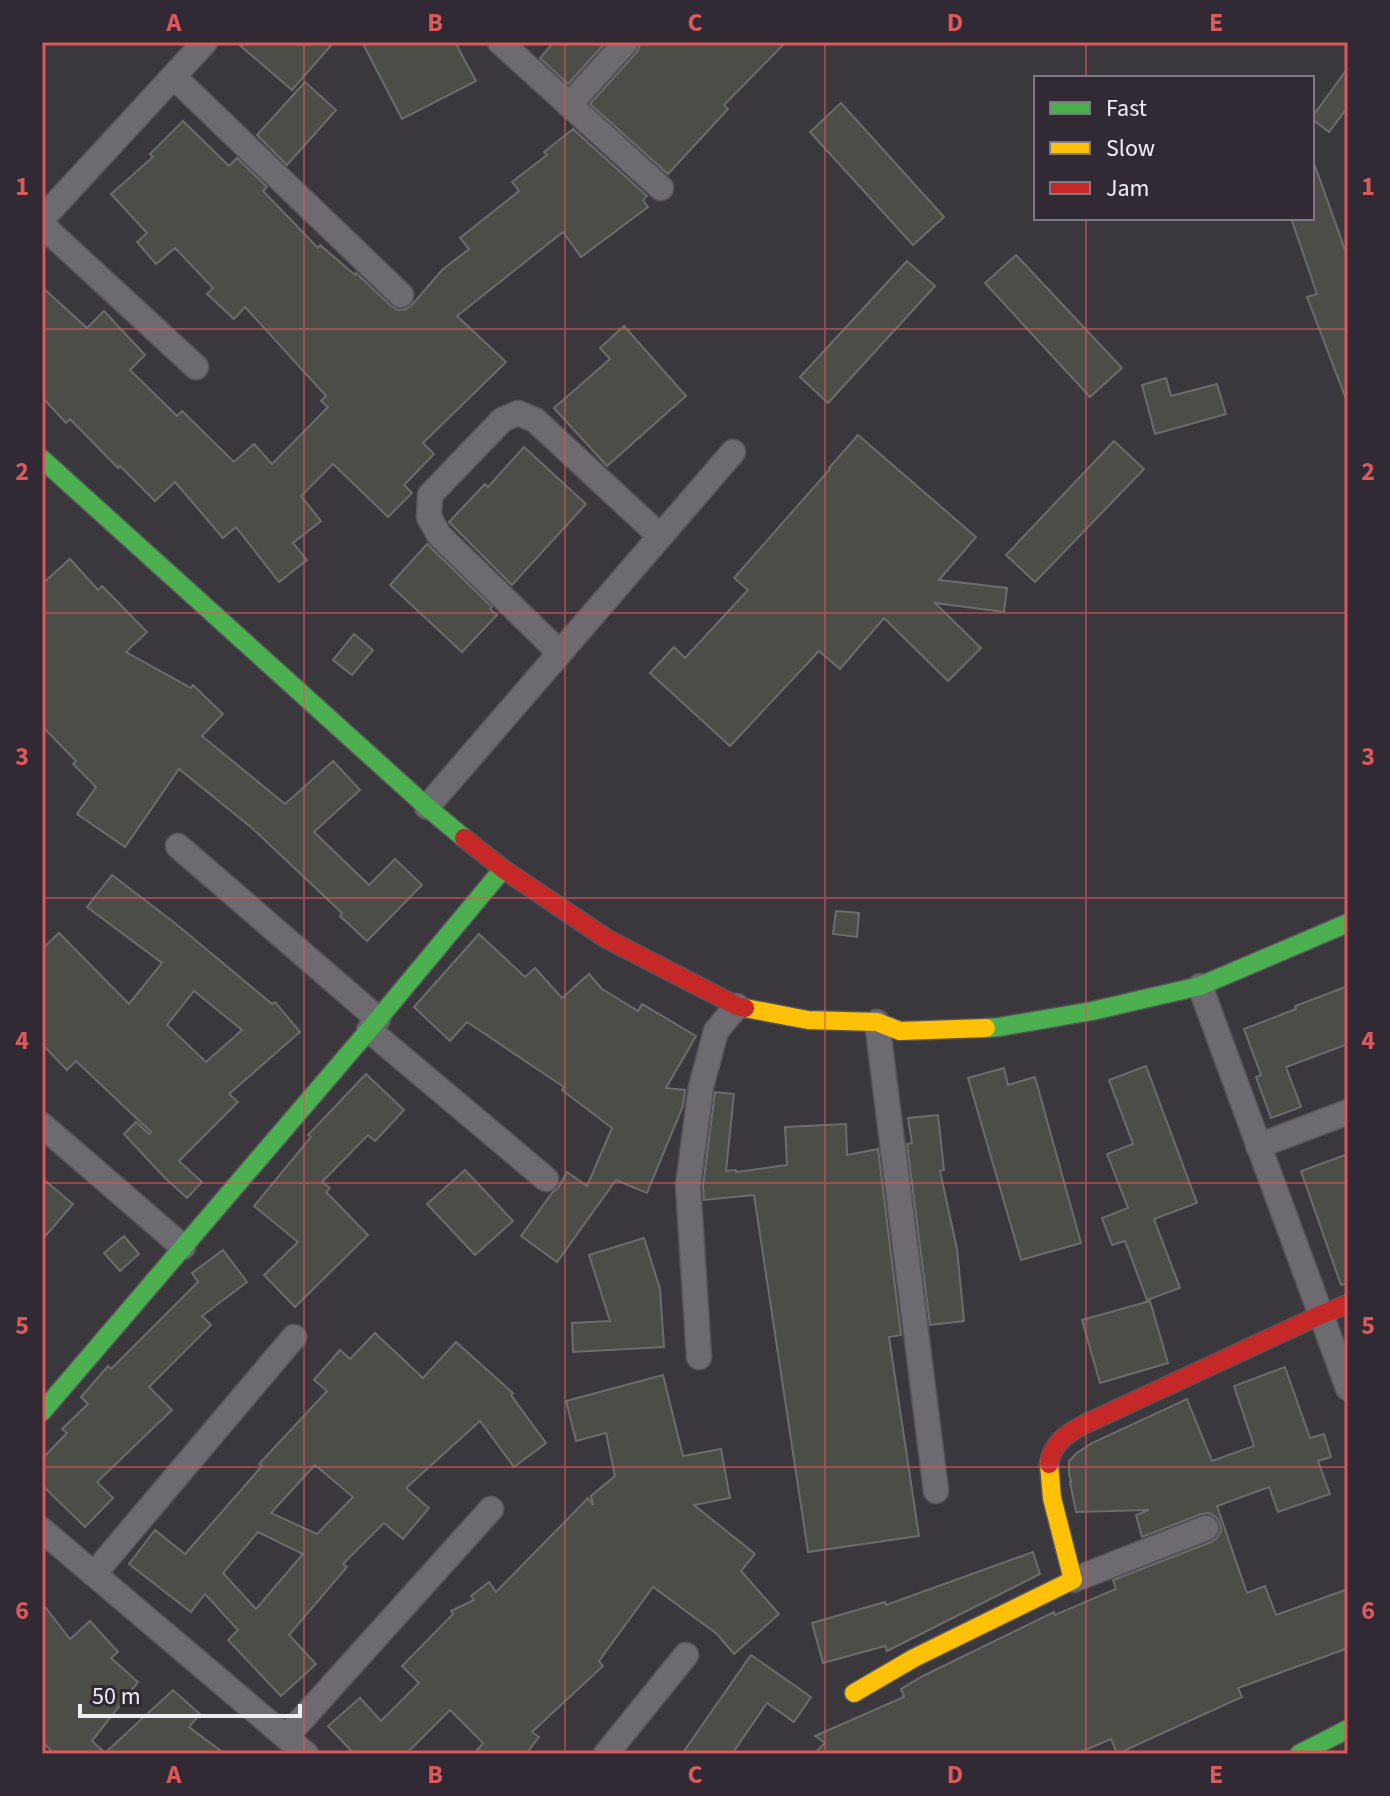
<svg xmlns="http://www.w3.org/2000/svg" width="1390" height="1796" font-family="'Source Sans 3',sans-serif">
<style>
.building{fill:#4c4d47;stroke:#6c6c6c;stroke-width:2;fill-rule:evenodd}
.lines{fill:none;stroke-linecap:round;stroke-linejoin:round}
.street-casing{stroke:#575559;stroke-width:27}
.fast-casing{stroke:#575559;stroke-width:21}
.slow-casing{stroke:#575559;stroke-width:21}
.jam-casing{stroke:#575559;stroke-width:21}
.street{stroke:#6d6a70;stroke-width:24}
.fast{stroke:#4caf50;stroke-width:18}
.slow{stroke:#ffc107;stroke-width:18}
.jam{stroke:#c62828;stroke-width:18}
.grid{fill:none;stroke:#dc595b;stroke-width:2;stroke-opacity:0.55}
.neatline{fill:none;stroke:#dc595b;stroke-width:3}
.grid-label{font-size:26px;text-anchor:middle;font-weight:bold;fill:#dc595b}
</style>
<rect width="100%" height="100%" fill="#3a373d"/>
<g class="building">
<polygon points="236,42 334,42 292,90"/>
<polygon points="362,42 455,42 476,81 402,119"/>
<polygon points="554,42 606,42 568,84 540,58"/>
<polygon points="641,42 786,42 724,105 728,109 668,174 590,104 637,52"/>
<polygon points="1348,68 1348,107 1329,132 1312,119 1312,117"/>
<polygon points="305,82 336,110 287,165 257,135"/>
<polygon points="841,103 944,217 913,245 810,132"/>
<polygon points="183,121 229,166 237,158 267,187 263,191 318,248 320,245 355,275 356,273 391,306 398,310 406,309 411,306 442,270 469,249 460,238 519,191 512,182 547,155 544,152 573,129 647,196 643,200 648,207 581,257 563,232 457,316 506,362 423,443 434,454 404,485 412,493 388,517 333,464 301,496 321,521 293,543 307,560 279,582 236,527 223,538 175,482 155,501 120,466 118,468 70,419 66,423 42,397 42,287 87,328 104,311 145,355 130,370 177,416 182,411 234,462 254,444 272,464 328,407 321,401 326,396 245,307 234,319 207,294 213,288 175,248 156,264 137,242 147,233 111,194 153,157 150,154"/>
<polygon points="1315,166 1348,258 1348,399 1346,399 1307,297 1317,294 1291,218 1312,218 1312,167"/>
<polygon points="1016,255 1122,368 1090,397 985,283"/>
<polygon points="907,261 935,286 828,403 800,377"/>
<polygon points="624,326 686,396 607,466 554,408 610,359 600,348"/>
<polygon points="1166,378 1171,396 1217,384 1226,414 1155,434 1142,385"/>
<polygon points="858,435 976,537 939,580 1007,588 1004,612 935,603 981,648 948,681 884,618 840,669 819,651 730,746 650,673 674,647 685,658 748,590 734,578 830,469 829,468"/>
<polygon points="1114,441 1144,469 1035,582 1006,555"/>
<polygon points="524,447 586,504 512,585 449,522 485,484 488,487"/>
<polygon points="427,544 492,607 490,609 497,615 462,652 390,585"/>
<polygon points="70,559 98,590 102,586 147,632 126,652 191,688 193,685 223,714 202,736 285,804 333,761 360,790 314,832 369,885 395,859 422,885 367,941 340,916 342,913 252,828 179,769 125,847 77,814 96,787 73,764 76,761 42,726 42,584"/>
<polygon points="354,634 373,650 352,675 333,660"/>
<path d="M112,875L176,924L272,1004L275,1002L300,1032L229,1094L238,1102L179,1161L202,1182L187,1198L164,1177L124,1134L136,1122L149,1134L151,1132L76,1061L67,1070L42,1044V949L59,933L129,1004L162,963L87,907ZM194,991L242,1030L206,1062L167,1025Z"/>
<polygon points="836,911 859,913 857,937 833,934"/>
<polygon points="479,934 525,977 535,968 562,998 589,974 602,989 638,1011 642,1004 696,1036 666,1088 685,1090 683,1106 647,1193 616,1180 557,1262 521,1236 552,1193 558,1188 567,1172 587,1186 612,1128 562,1090 564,1087 467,1022 450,1041 414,1007"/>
<polygon points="1348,986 1348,1044 1286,1067 1301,1107 1271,1118 1256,1077 1261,1075 1244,1029 1296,1009 1295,1006"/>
<polygon points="1146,1066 1197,1203 1154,1219 1180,1288 1147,1300 1125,1241 1112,1245 1102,1218 1128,1208 1107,1154 1133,1144 1109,1080"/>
<polygon points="1004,1068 1008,1085 1035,1077 1081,1243 1021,1260 968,1078"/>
<polygon points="366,1074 404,1110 375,1141 368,1135 322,1182 330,1188 326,1192 368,1235 295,1307 264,1275 298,1242 254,1206 311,1137 308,1135"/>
<polygon points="715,1092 734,1094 726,1171 736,1170 736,1172 787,1165 785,1127 846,1124 847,1155 878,1149 901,1335 889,1337 919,1536 808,1552 754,1195 704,1200 703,1186"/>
<polygon points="938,1115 944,1170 940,1171 957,1249 964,1321 930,1325 907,1144 912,1143 908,1118"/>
<polygon points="1348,1154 1348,1284 1341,1285 1301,1171"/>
<polygon points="465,1170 513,1221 475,1255 427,1204"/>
<polygon points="42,1178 73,1204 42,1240"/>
<polygon points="124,1236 139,1254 120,1271 104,1253"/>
<polygon points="644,1238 660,1289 664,1347 573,1352 572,1323 610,1321 589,1255"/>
<polygon points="223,1250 247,1282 202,1316 211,1325 149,1387 172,1410 97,1482 113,1498 85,1527 42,1485 42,1459 67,1433 62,1429 88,1404 81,1397 108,1366 111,1369 198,1282 192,1273"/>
<polygon points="1150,1301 1168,1363 1100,1383 1082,1320"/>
<path d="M375,1333L423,1378L456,1342L513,1393L511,1395L546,1443L514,1467L480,1421L406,1488L429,1508L403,1539L384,1523L343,1564L347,1567L289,1635L316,1664L281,1696L228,1640L238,1630L205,1594L191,1612L129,1564L155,1530L185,1554L262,1466L259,1464L327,1391L314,1380L340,1350L350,1359ZM315,1465L353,1497L317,1534L271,1513ZM258,1532L303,1554L256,1609L223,1573Z"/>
<polygon points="1285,1367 1310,1438 1324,1434 1331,1457 1318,1461 1330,1494 1278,1512 1269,1487 1217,1506 1247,1593 1265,1586 1276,1615 1348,1589 1348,1648 1238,1688 1242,1697 1117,1754 1111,1739 1076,1754 814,1754 825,1743 815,1736 904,1697 901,1689 923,1676 1054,1612 1055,1615 1116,1589 1113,1580 1211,1542 1217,1538 1221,1531 1220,1523 1216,1517 1209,1513 1201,1514 1142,1537 1136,1515 1149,1510 1076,1512 1070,1482 1071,1482 1069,1474 1069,1461 1077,1453 1092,1443 1187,1399 1212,1461 1254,1446 1234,1386"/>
<polygon points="663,1375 683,1456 721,1449 730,1498 694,1505 755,1554 741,1571 779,1614 734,1654 717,1634 653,1587 599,1661 603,1666 532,1732 539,1737 526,1754 474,1754 483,1743 450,1710 406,1754 354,1754 328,1726 360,1698 381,1721 419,1683 402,1666 453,1614 451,1611 474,1600 471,1596 489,1582 496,1592 588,1498 593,1505 591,1496 615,1476 606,1433 576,1441 566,1401"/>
<polygon points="1033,1552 1040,1574 887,1651 885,1646 823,1663 812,1623 885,1602 886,1605"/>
<polygon points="42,1603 70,1639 90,1621 118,1652 111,1658 138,1682 92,1741 105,1753 173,1690 200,1714 189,1727 225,1754 54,1754 42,1741"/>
<polygon points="751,1655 811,1697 794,1722 767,1703 732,1754 682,1754"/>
</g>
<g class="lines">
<g class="street-casing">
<g id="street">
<polyline points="500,42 661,188"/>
<polyline points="174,77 401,295"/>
<polyline points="569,105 626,42"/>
<polyline points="42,219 205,42"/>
<polyline points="42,225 196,367"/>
<polyline points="560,653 439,535 429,517 430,495 502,420 518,413 535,420 660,536"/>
<polyline points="427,807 733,452"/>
<polyline points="178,846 378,1019"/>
<polyline points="1200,986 1348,1388"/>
<polyline points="877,1022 936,1491"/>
<polyline points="369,1030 546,1179"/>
<polyline points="42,1125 183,1247"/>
<polyline points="1258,1146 1348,1112"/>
<polyline points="699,1357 688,1185 701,1087 716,1031 737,1006"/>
<polyline points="42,1530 306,1754"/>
<polyline points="94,1574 294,1337"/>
<polyline points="1073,1580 1206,1528"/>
<polyline points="286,1737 491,1509"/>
<polyline points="606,1754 686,1655"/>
</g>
</g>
<g class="fast-casing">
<g id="fast">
<polyline points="42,459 427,807 464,838"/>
<polyline points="986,1028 999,1027 1092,1011 1200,986 1348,923"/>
<polyline points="42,1412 369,1030 503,869"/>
<polyline points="1299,1754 1348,1729"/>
</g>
</g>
<g class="slow-casing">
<g id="slow">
<polyline points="745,1008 808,1020 877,1022 900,1031 986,1028"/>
<polyline points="854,1693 914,1658 1073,1580 1052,1498 1049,1464"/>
</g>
</g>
<g class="jam-casing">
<g id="jam">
<polyline points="464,838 503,869 607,939 737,1006 745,1008"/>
<path d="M1049,1464C1052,1444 1066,1434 1083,1425L1320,1315L1348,1304"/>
</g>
</g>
<use href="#street" class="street"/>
<use href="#fast" class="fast"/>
<use href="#slow" class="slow"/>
<use href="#jam" class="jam"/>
</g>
<path class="grid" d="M304,42V1754M565,42V1754M825,42V1754M1086,42V78M1086,218V1754M42,329H1348M42,613H1348M42,898H1348M42,1183H1348M42,1467H1348"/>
<rect width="1390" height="1796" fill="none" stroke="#312a35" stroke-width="88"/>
<rect x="1034" y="76" width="280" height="144" fill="#312a35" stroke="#7d7881" stroke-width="2"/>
<rect x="1050" y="102" width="40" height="12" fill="#4caf50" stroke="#7d7881" stroke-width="2"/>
<text x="1106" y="116" font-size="24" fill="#f0ecf4">Fast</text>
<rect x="1050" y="142" width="40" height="12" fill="#ffc107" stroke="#7d7881" stroke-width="2"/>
<text x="1106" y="156" font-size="24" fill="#f0ecf4">Slow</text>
<rect x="1050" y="182" width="40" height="12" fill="#c62828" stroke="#7d7881" stroke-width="2"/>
<text x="1106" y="196" font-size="24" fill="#f0ecf4">Jam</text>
<path d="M80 1704v12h220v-12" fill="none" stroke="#f0ecf4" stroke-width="4"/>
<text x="92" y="1704" font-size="24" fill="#f0ecf4" stroke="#312a35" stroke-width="6" paint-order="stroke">50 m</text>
<rect x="44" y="44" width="1302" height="1708" class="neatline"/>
<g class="grid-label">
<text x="174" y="31">A</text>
<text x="435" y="31">B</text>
<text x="695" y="31">C</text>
<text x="955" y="31">D</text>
<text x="1216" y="31">E</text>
<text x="22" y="195">1</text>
<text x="1368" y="195">1</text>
<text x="22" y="480">2</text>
<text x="1368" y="480">2</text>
<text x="22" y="765">3</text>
<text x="1368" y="765">3</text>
<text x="22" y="1049">4</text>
<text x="1368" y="1049">4</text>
<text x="22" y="1334">5</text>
<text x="1368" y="1334">5</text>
<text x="22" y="1619">6</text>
<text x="1368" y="1619">6</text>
<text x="174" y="1783">A</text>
<text x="435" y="1783">B</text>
<text x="695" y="1783">C</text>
<text x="955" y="1783">D</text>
<text x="1216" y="1783">E</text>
</g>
</svg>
